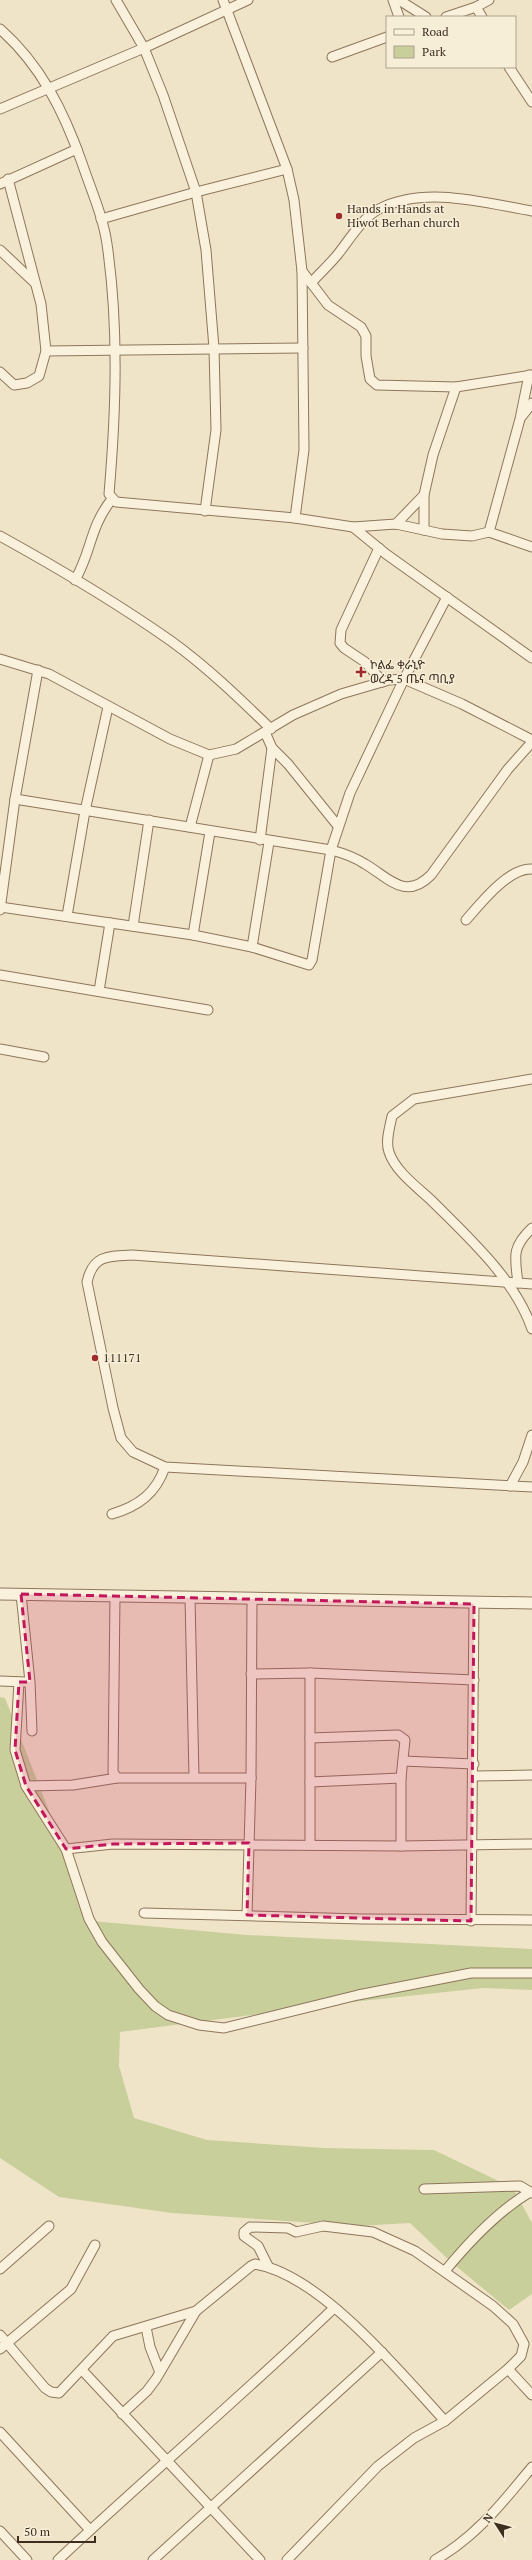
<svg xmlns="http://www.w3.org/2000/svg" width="532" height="2560" font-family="'PT Serif','Noto Sans Ethiopic',serif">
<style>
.green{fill:#c9cf9b}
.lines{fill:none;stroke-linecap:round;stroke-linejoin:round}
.minor-casing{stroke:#8d765c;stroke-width:11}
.tertiary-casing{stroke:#8d765c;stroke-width:13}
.minor{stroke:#faf1dc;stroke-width:9}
.tertiary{stroke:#faf1dc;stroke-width:11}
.marked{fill:#c2185b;fill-opacity:0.2;stroke:#c2185b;stroke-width:3;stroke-dasharray:8 5;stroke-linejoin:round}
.poi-dot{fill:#9e2a2b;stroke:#f7eed8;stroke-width:1.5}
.labels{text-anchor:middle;stroke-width:3;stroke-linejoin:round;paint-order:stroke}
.poi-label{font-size:12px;fill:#3d2e20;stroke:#f7eed8;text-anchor:start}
</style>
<rect width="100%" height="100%" fill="#f0e4c8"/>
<polygon class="green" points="0,1697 5,1698 92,1921 247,1935 532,1949 532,1990 483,1988 352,2002 120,2032 119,2066 134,2118 207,2140 324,2148 434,2150 513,2188 532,2223 532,2294 509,2310 451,2262 410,2223 359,2226 172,2213 59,2197 0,2158"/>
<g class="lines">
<g class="minor-casing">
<g id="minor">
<polyline points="116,0 144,48 163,95 196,192 206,250 214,348 216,430 205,511"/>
<polyline points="223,0 287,169 294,200 302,271 304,450 295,518"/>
<polyline points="393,0 399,17"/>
<polyline points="399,0 426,17"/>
<polyline points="476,7 482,17"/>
<polyline points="446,17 476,7 489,0"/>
<path d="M0,29C41,65 64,112 82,163C91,190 103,216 107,244C119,327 116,411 109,494L116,502L295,518L353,527L396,524L442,534L472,536L489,532L532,547"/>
<polyline points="332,57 387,37"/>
<polyline points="509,67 532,102"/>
<polyline points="0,109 144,48 248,0"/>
<polyline points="0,184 77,149"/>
<polyline points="101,219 196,192 287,169"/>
<polyline points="0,250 35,283"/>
<polyline points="302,271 328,305 361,327 366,336 366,356 370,379 377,385 456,387 532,375"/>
<path d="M311,283C320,273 330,264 338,254C350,239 362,218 379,209C425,185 485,203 532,211"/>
<polyline points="46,351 303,348"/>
<polyline points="0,372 14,385 27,383 39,376 46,351 41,304 8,179"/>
<polyline points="522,416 532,403"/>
<polyline points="396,524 424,495"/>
<polyline points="353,527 386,554 532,658"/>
<polyline points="424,530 424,495 433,455 456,387"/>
<polyline points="489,532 520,419 529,375"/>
<path d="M0,536C58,568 117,603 171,641C207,667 239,698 271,729"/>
<polyline points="379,548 341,630 340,643 344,648 365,662 383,682"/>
<path d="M75,580C92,551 89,528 112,499"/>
<polyline points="0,659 49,674 170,739 209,755 236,749 293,715 341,694 389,680 404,679 462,704 532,740"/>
<polyline points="265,732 272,748 288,764 338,826"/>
<path d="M15,799L331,850C343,853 354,857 365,864C389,878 405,901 431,875L508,769L532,742"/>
<polyline points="190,827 209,755"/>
<polyline points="260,840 272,748"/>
<polyline points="0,907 193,935 252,947 309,965 312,960 331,850 350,793 404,679 447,597"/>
<polyline points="0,910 15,799 38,670"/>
<polyline points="67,916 85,811 108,707"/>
<path d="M466,920C480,904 509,867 532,869"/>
<polyline points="133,926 149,820"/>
<polyline points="193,935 210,832"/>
<polyline points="252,947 269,842"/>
<polyline points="0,975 208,1010"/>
<polyline points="99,991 110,923"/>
<polyline points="0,1049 44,1057"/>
<path d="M532,1079L414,1099L392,1116C390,1127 385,1141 389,1152C395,1171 417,1187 431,1200C468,1237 515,1279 532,1329"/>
<path d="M518,1283C515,1257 511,1248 532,1228"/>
<path d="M532,1284L132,1255C108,1256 93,1255 87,1282L113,1408L121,1438L133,1452L165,1467L532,1487"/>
<polyline points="510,1486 523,1462 532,1435"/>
<path d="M112,1514C139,1506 156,1493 165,1467"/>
<polyline points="21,1594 30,1682 32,1731"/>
<polyline points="115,1596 113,1772 117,1778"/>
<polyline points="190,1598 194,1777"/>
<polyline points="310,1673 310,1844"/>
<polyline points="251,1674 310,1673 474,1680"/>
<polyline points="0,1681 25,1682"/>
<polyline points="19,1682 15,1750 26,1786 66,1849 89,1919 102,1942 139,1989 155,2006 168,2015 199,2025 224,2028 358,1995 471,1973 532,1973"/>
<polyline points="310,1738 398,1735 405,1740 401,1778 401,1846"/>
<polyline points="403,1761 474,1764"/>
<polyline points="474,1776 532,1775"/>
<polyline points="310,1782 401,1778"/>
<polyline points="26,1786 73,1785 117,1778 251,1778"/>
<polyline points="66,1849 113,1844 401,1846 532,1844"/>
<polyline points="144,1913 362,1919 532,1920"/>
<polyline points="247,1915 251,1778 252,1599"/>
<polyline points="471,1921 474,1604"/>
<polyline points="424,2189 520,2186 532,2193"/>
<polyline points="268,2266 258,2246 244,2236 244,2232 250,2227 288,2228 296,2232 323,2226 373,2232 415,2251 493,2306 513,2324 524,2344 521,2356 508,2369 445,2421 414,2438 378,2466 287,2560"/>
<polyline points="0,2269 49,2226"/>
<path d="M445,2271C468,2243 498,2211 530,2192"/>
<polyline points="146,2327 150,2347 159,2370"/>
<path d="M0,2335L45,2388L51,2392L59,2393L113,2336L196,2311L251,2266L255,2264C321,2275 400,2372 445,2421"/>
<polyline points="0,2349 71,2289 95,2245"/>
<polyline points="508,2369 532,2395"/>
<polyline points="82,2370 260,2560"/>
<polyline points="122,2414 147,2391 156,2379 196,2311"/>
<polyline points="0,2432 90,2530"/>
<polyline points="0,2531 27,2560"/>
<path d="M58,2560C149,2475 244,2394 334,2308"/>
<polyline points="153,2560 382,2352"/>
<path d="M435,2560C476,2537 503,2502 532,2467"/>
</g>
</g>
<g class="tertiary-casing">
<polyline id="tertiary" points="0,1594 532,1603"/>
</g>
<use href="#minor" class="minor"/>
<use href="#tertiary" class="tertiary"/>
</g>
<path class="marked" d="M21,1594L474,1604L471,1921L247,1915L249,1843L113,1844L66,1849L26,1786L15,1750L19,1682H30Z"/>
<g class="poi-dot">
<circle cx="339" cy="216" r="4"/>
<path d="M359 666h4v4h4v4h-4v4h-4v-4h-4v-4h4z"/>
<circle cx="95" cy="1358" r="4"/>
</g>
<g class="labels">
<g class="poi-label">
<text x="347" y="213">Hands in Hands at<tspan x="347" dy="14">Hiwot Berhan church</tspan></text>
<text x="370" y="669">ኮልፌ ቀራኒዮ<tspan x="370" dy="14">ወረዳ 5 ጤና ጣቢያ</tspan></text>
<text x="103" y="1362">111171</text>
</g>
</g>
<rect x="386" y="16" width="130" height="52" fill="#f7eed8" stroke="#ada18e"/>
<rect x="394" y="29" width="20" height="6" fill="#faf1dc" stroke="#ada18e"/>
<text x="422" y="36" font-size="12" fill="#3d2e20">Road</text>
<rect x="394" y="46" width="20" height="12" fill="#c9cf9b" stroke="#ada18e"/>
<text x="422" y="56" font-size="12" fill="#3d2e20">Park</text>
<g transform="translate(496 2524) rotate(306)" stroke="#f7eed8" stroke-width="3" paint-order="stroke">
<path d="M0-3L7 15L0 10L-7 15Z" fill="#3d2e20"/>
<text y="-6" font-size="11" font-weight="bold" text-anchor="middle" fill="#3d2e20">N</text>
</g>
<path d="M18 2536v6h77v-6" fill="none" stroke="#3d2e20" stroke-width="2"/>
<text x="24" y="2536" font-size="12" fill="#3d2e20" stroke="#f7eed8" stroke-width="3" paint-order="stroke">50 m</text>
</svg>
